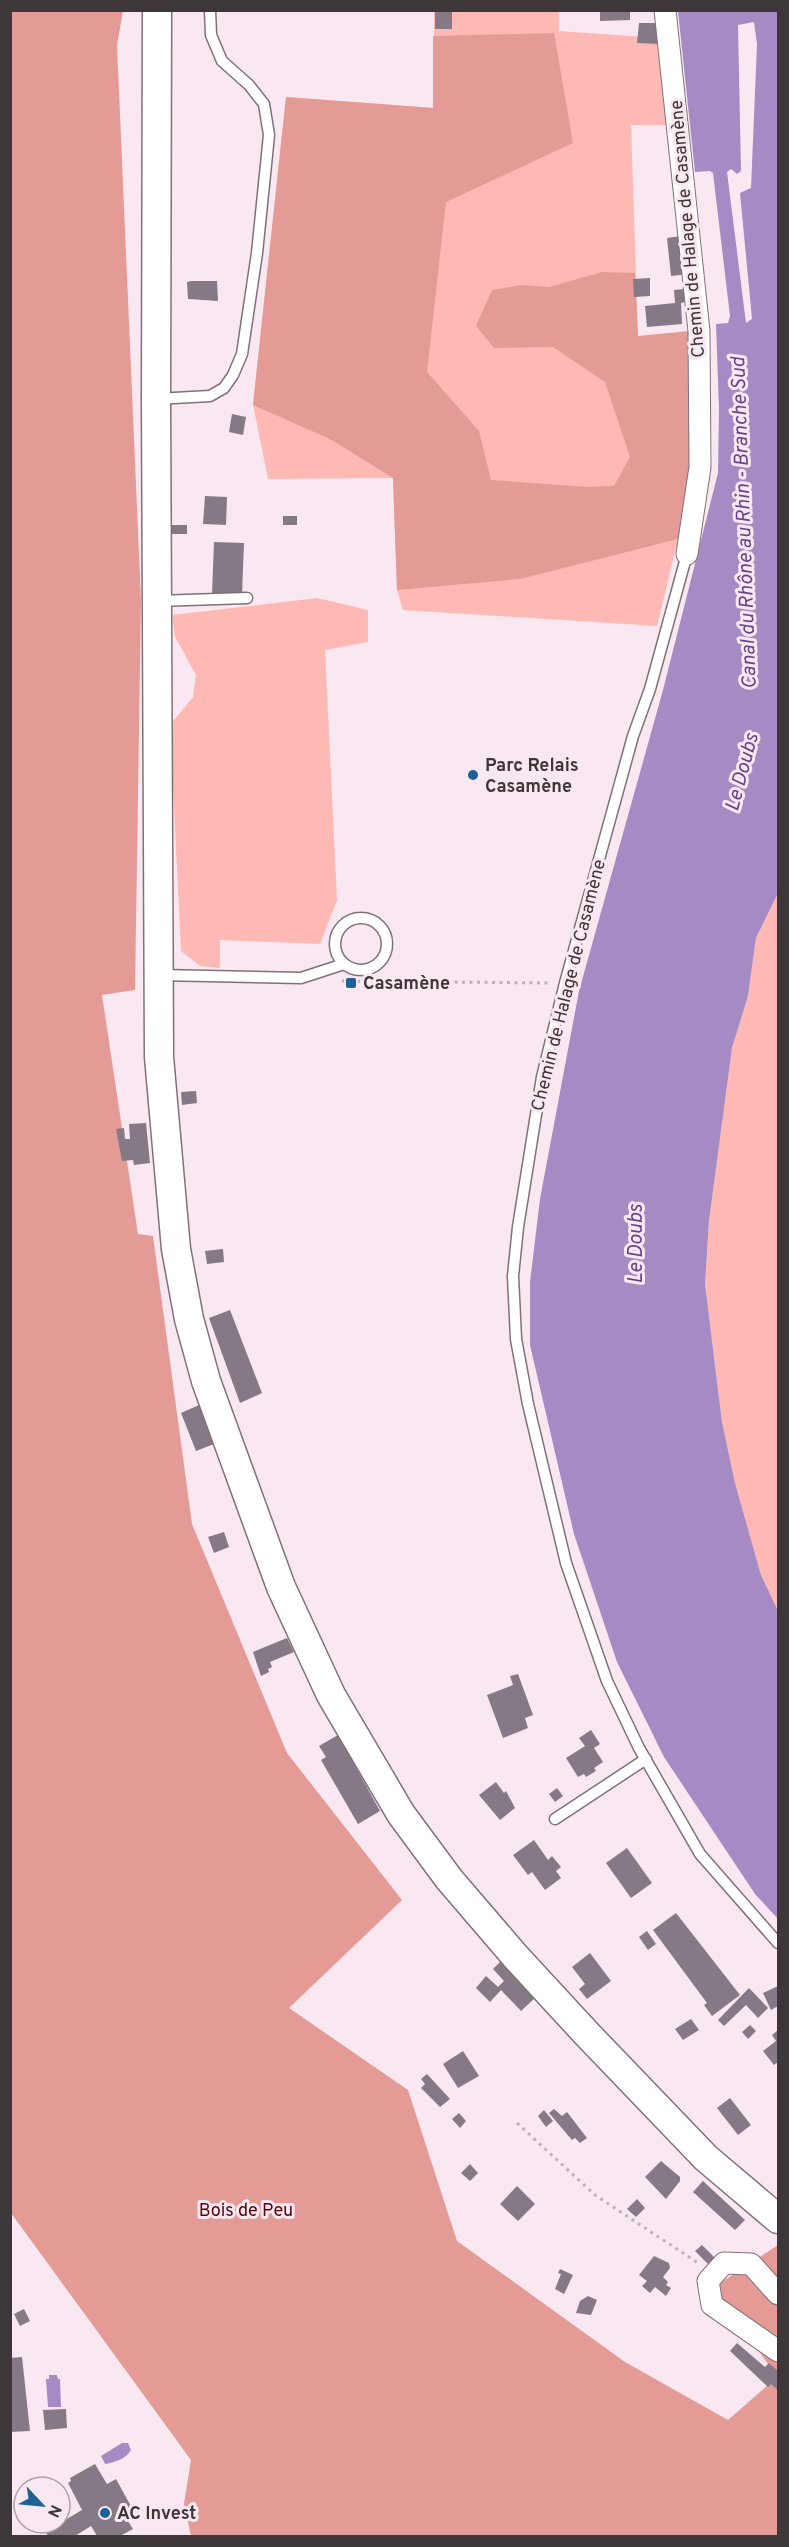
<svg xmlns="http://www.w3.org/2000/svg" width="789" height="2547" font-family="Overpass,sans-serif">
<style>
.green{fill:#feb9b4}
.forest{fill:#e49b96}
.water{fill:#a68ac4;fill-rule:evenodd}
.building{fill:#847984}
.lines{fill:none;stroke-linecap:round;stroke-linejoin:round}
.lane-casing{stroke:#807179;stroke-width:13}
.street-casing{stroke:#807179;stroke-width:23}
.secondary-casing{stroke:#807179;stroke-width:31}
.path{stroke:#bfb1b8;stroke-width:3;stroke-dasharray:3 4.5;stroke-linecap:butt}
.lane{stroke:#fff;stroke-width:10}
.street{stroke:#fff;stroke-width:21}
.secondary{stroke:#fff;stroke-width:28}
.poi-dot{fill:#1f6196;stroke:#f9e8f1;stroke-width:2}
.labels{text-anchor:middle;stroke-width:6;stroke-linejoin:round;paint-order:stroke}
.street-label{font-size:18px;fill:#3d373a;stroke:#f9e8f1}
.poi-label{font-size:18px;font-weight:bold;fill:#3d373a;stroke:#f9e8f1;text-anchor:start}
.park-label{font-size:18px;fill:#5a010b;stroke:#f9e8f1}
.water-label{font-size:20px;font-style:italic;fill:#68438b;stroke:#f9e8f1}
</style>
<rect width="100%" height="100%" fill="#f9e8f1"/>
<g class="green">
<polygon points="434,11 559,11 559,31 660,38 670,125 631,125 638,336 691,455 678,539 657,626 403,610 397,590 393,478 268,479 253,405 286,97 434,108"/>
<polygon points="317,598 368,610 368,642 325,650 337,900 320,944 220,940 220,968 200,966 181,951 170,725 193,697 196,675 175,637 172,615"/>
<polygon points="778,893 778,1611 761,1575 735,1483 722,1422 705,1284 709,1221 732,1048 748,996 756,938"/>
</g>
<g class="forest">
<polygon points="10,11 123,11 117,45 141,600 135,990 102,995 138,1234 153,1236 192,1524 287,1753 402,1900 289,2008 408,2090 457,2241 625,2362 728,2420 777,2377 714,2287 778,2245 778,2536 191,2536 184,2504 191,2460 11,2213"/>
<polygon points="554,33 573,143 446,202 427,372 479,431 491,480 588,487 614,486 630,457 605,382 553,347 494,348 476,326 492,290 521,285 549,287 602,272 635,273 638,336 689,331 691,455 678,539 520,579 397,590 393,478 330,439 253,405 286,97 433,108 433,36"/>
</g>
<g class="water">
<path d="M678,11H778V893L756,938L748,996L732,1048L709,1221L705,1284L722,1422L735,1483L761,1575L778,1611V1919L755,1894L664,1757L617,1662L574,1534L530,1345V1282L540,1199L579,991L663,690L718,473L719,409L716,324L728,323L730,316L713,173L710,171L695,172ZM754,22L757,44L751,188L740,193L752,319L746,323L727,172L731,169L737,174L741,171L738,25Z"/>
<polygon points="49,2375 57,2375 58,2379 60,2379 61,2407 48,2407 46,2379 49,2379"/>
<path d="M122,2443H128L131,2450C127,2458 114,2463 105,2464L101,2456Z"/>
</g>
<g class="building">
<rect x="435" y="10" width="17" height="19"/>
<polygon points="600,10 630,10 630,20 600,21"/>
<polygon points="639,23 657,23 659,44 637,43"/>
<polygon points="681,236 689,274 671,276 667,238"/>
<polygon points="650,278 650,296 634,297 633,279"/>
<polygon points="191,281 217,281 218,301 188,299 187,282"/>
<polygon points="684,289 685,302 681,303 682,324 647,327 645,306 675,303 674,290"/>
<polygon points="232,414 246,417 243,435 229,432"/>
<polygon points="205,496 227,497 226,525 203,524"/>
<rect x="283" y="516" width="14" height="9"/>
<rect x="171" y="525" width="16" height="9"/>
<polygon points="214,542 244,543 242,595 212,594"/>
<polygon points="196,1091 197,1103 182,1105 181,1092"/>
<polygon points="146,1123 150,1163 134,1165 133,1160 122,1161 116,1129 124,1128 125,1139 130,1139 129,1124"/>
<polygon points="223,1249 224,1262 207,1264 205,1251"/>
<polygon points="230,1310 262,1393 240,1403 209,1318"/>
<polygon points="199,1405 214,1444 196,1451 181,1413"/>
<polygon points="224,1532 229,1547 214,1553 208,1537"/>
<polygon points="287,1638 294,1652 270,1662 272,1667 268,1669 269,1672 261,1676 253,1652"/>
<polygon points="518,1674 533,1715 525,1718 528,1728 503,1738 487,1695 513,1685 510,1676"/>
<polygon points="591,1730 600,1744 594,1748 603,1762 594,1768 596,1771 586,1777 584,1774 578,1777 566,1758 585,1746 579,1738"/>
<polygon points="338,1735 380,1811 358,1824 321,1760 326,1757 319,1746"/>
<polygon points="496,1782 504,1793 506,1791 515,1808 500,1820 479,1795"/>
<polygon points="557,1788 563,1796 555,1802 549,1794"/>
<polygon points="534,1840 548,1860 552,1856 561,1867 556,1871 561,1878 545,1890 532,1872 528,1875 513,1855"/>
<polygon points="627,1848 652,1883 631,1898 606,1863"/>
<polygon points="676,1913 740,1995 712,2016 704,2005 707,2003 653,1930"/>
<polygon points="647,1931 656,1944 648,1950 639,1937"/>
<polygon points="590,1953 611,1981 587,1999 579,1989 585,1984 572,1967"/>
<polygon points="503,1959 537,1996 521,2011 501,1990 490,2002 476,1988 486,1976 498,1987 504,1981 493,1969"/>
<polygon points="778,1986 778,2006 771,2010 763,1993"/>
<polygon points="749,1988 768,2008 758,2018 746,2005 724,2026 718,2020"/>
<polygon points="691,2019 699,2030 683,2040 675,2029"/>
<polygon points="750,2025 756,2031 748,2039 742,2032"/>
<polygon points="778,2030 778,2062 774,2065 763,2051 776,2041 772,2035"/>
<polygon points="463,2051 479,2076 458,2088 443,2064"/>
<polygon points="427,2074 450,2099 440,2107 421,2088 425,2084 421,2079"/>
<polygon points="730,2098 751,2125 738,2135 717,2108"/>
<polygon points="554,2109 562,2116 567,2112 587,2138 580,2143 575,2138 572,2140 549,2113"/>
<polygon points="544,2110 553,2121 546,2127 538,2116"/>
<polygon points="459,2113 466,2121 460,2128 452,2119"/>
<polygon points="661,2161 680,2177 680,2181 666,2199 645,2177"/>
<polygon points="470,2164 478,2173 470,2181 461,2173"/>
<polygon points="703,2181 745,2220 735,2230 693,2192"/>
<polygon points="517,2186 535,2204 518,2221 500,2204"/>
<polygon points="637,2199 645,2208 636,2217 627,2209"/>
<polygon points="702,2245 715,2258 708,2264 695,2251"/>
<polygon points="654,2256 669,2263 670,2268 663,2277 668,2282 666,2285 671,2288 666,2296 655,2287 650,2293 642,2286 647,2281 639,2275"/>
<polygon points="560,2269 573,2275 564,2294 555,2289 561,2274 558,2273"/>
<polygon points="588,2296 597,2300 591,2315 576,2313 580,2301"/>
<polygon points="24,2309 30,2321 20,2326 14,2314"/>
<polygon points="737,2343 765,2367 769,2363 778,2371 778,2390 771,2384 768,2387 730,2351"/>
<polygon points="22,2357 30,2431 10,2432 10,2358"/>
<polygon points="66,2409 67,2428 45,2430 43,2410"/>
<polygon points="95,2464 107,2484 116,2479 133,2510 124,2515 133,2529 120,2536 97,2536 91,2526 75,2536 48,2536 43,2527 51,2523 60,2523 82,2510 68,2483 71,2481 70,2478"/>
</g>
<g class="lines">
<g class="lane-casing">
<g id="lane">
<polyline points="156,399 210,396 224,388 233,375 242,354 257,253 269,135 264,104 249,85 222,61 211,35 210,10"/>
<polyline points="687,554 650,689 633,736 565,983 542,1077 518,1227 513,1276 516,1339 528,1404 566,1563 607,1681 639,1748 700,1854 778,1943"/>
<polyline points="157,601 247,598"/>
<circle cx="361" cy="944" r="26"/>
<polyline points="159,975 301,978 344,964"/>
<polyline points="555,1819 646,1759"/>
</g>
</g>
<g class="street-casing">
<g id="street">
<polyline points="665,10 699,331 700,467 687,554"/>
<polyline points="778,2294 751,2264 724,2263 708,2281 712,2305 778,2351"/>
</g>
</g>
<g class="secondary-casing">
<polyline id="secondary" points="157,10 156,399 159,1057 176,1249 189,1319 206,1381 281,1587 331,1695 401,1814 449,1879 515,1956 586,2033 706,2158 778,2219"/>
</g>
<g class="path">
<polyline points="342,981 551,983"/>
<polyline points="517,2123 595,2195 698,2263"/>
</g>
<use href="#lane" class="lane"/>
<use href="#street" class="street"/>
<use href="#secondary" class="secondary"/>
</g>
<g class="poi-dot">
<circle cx="473" cy="775" r="6"/>
<rect x="345" y="977" width="12" height="12" rx="3"/>
<circle cx="105" cy="2513" r="6"/>
</g>
<g class="labels">
<g class="street-label">
<text transform="translate(687 229) rotate(-95)" y="6">Chemin de Halage de Casamène</text>
<text transform="translate(568 985) rotate(-76)" y="6">Chemin de Halage de Casamène</text>
</g>
<g class="poi-label">
<text x="485" y="771">Parc Relais<tspan x="485" dy="21">Casamène</tspan></text>
<text x="363" y="989">Casamène</text>
<text x="117" y="2519">AC Invest</text>
</g>
<g class="park-label">
<text x="246" y="2216">Bois de Peu</text>
</g>
<g class="water-label">
<text transform="translate(743 523) rotate(-92)" y="7">Canal du Rhône au Rhin - Branche Sud</text>
<text transform="translate(741 772) rotate(-75)" y="7">Le Doubs</text>
<text transform="translate(635 1244) rotate(-90)" y="7">Le Doubs</text>
</g>
</g>
<rect width="789" height="2547" fill="none" stroke="#3d373a" stroke-width="24"/>
<g transform="translate(42 2505) rotate(116)"><circle r="28" fill="#f9e8f1" stroke="#aea1a8" stroke-width="1.5"/>
<path d="M0-4.5L10 22L0 15L-10 22Z" fill="#1f6196"/>
<text y="-9" font-size="16" font-weight="bold" text-anchor="middle" fill="#3d373a">N</text>
</g>
</svg>
